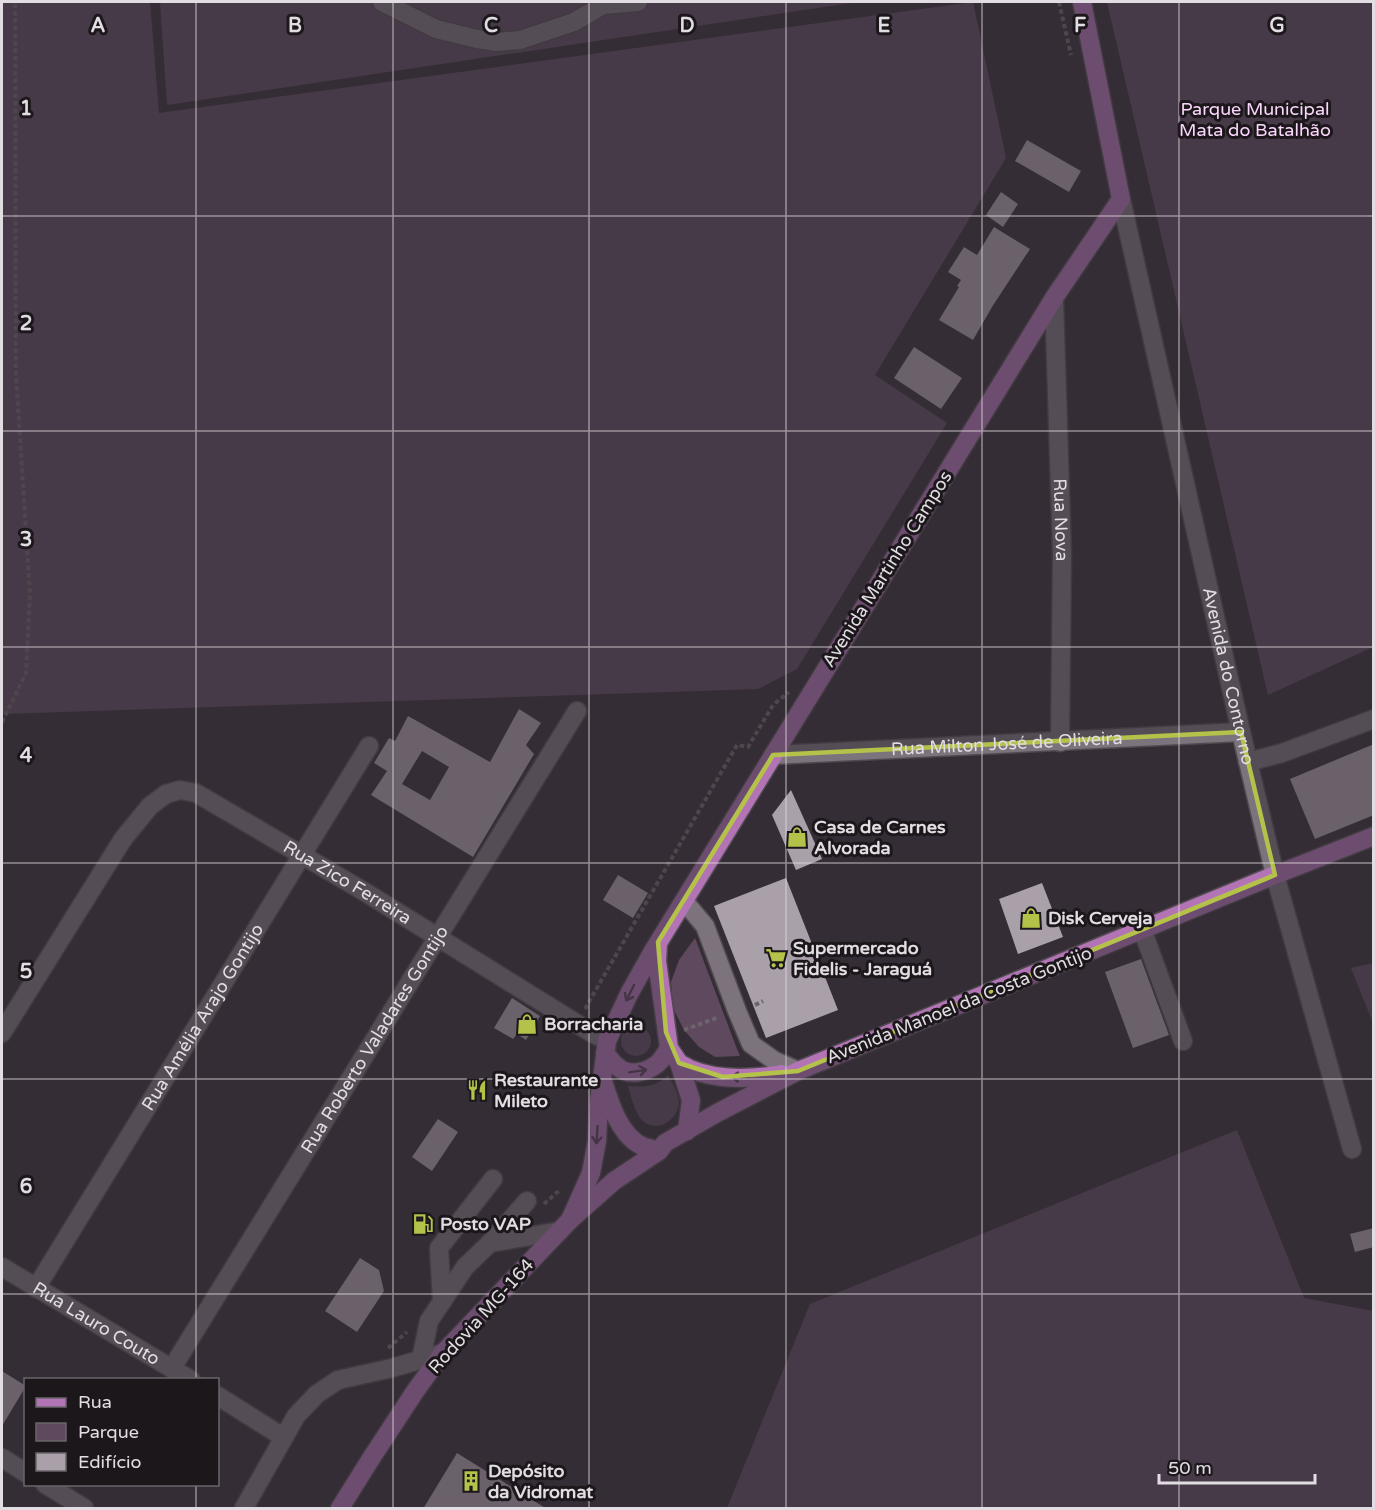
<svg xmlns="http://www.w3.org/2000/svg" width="1375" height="1510" font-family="'Varela Round',sans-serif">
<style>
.green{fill:#5e495f}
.building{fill:#aaa0aa;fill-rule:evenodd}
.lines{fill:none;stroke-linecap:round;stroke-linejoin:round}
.minor-casing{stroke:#504a50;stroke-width:21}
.major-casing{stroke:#504a50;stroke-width:21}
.path{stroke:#6b646b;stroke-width:4;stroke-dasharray:4.5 3;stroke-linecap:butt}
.minor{stroke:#7c737d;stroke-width:18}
.major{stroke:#b274b5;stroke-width:18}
.oneway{stroke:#573c59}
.marked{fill:none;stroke:#b4c24a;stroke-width:4.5;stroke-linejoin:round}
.grid{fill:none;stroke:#e2dde2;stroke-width:1.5;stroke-opacity:0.55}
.labels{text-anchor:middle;stroke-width:6;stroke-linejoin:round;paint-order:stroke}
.park-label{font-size:18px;fill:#fad6fb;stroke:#1b171b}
.street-label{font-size:18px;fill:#e2dde2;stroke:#1b171b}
.poi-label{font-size:18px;font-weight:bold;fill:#e2dde2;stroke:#1b171b;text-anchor:start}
.grid-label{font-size:20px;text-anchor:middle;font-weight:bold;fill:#e2dde2;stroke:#1b171b;stroke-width:6;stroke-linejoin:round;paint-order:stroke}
</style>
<rect width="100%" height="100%" fill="#352d35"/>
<g class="green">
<polygon points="2,2 150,2 159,113 973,2 1006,158 875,375 947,423 797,669 758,689 2,714"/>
<polygon points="160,2 858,2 167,105"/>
<polygon points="1107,2 1373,2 1373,647 1268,695"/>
<polygon points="695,938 737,1049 740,1056 715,1057 699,1047 684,1030 673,1008 671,982 679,960"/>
<polygon points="1373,963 1374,963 1373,1023 1351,968"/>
<circle cx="636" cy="1041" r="15"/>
<path d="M668,1075C672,1082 678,1092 679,1101C679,1119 658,1134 643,1121C635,1113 631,1097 628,1086C644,1087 656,1087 668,1075Z"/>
<polygon points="1237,1130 1304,1298 1373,1311 1373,1508 727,1508 810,1304"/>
</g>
<g class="building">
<polygon points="1027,140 1081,171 1069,192 1015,161"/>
<polygon points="1001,192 1018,204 1003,227 986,215"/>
<polygon points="994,227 1030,249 992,307 973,340 939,320 959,287 957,286 961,280 948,272 964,247 977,255"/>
<polygon points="914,347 962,378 941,409 894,378"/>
<path d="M519,709L541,723L526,745L534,754L473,857L371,795L387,771L374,763L389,738L395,741L408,716L490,762ZM422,751L449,767L430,800L402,784Z"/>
<polygon points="1374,744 1374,815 1315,839 1290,779"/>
<polygon points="791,790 822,859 796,870 772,815"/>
<polygon points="618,875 648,893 633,918 603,900"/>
<polygon points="786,878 838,1010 766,1038 714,906"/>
<polygon points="1042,883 1063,937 1018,954 999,899"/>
<polygon points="1141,959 1169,1035 1133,1048 1105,972"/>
<polygon points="512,998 540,1016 526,1040 517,1034 513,1039 494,1028"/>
<polygon points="438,1119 458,1132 432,1171 412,1157"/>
<polygon points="1374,1228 1374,1247 1355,1252 1350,1234"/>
<polygon points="360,1258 379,1270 384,1291 357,1332 325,1311"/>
<polygon points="2,1371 26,1386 2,1426"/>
<polygon points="457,1453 547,1509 423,1509"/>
</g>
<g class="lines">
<g class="minor-casing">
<g id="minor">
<polyline points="382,2 436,29 477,39 497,42 520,40 574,22 603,5 605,2"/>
<polyline points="603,5 638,2"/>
<path id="s1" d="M1121,199L1241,732L1275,875L1352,1149"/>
<path id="s2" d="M1054,298L1062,554L1060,742"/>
<path id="s3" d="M773,755L1241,732"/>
<polyline points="1248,762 1282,753 1374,719"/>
<polyline points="684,901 705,926 737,1011 751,1044 775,1061 798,1071"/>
<polyline points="1142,929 1183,1041"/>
<path id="s4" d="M2,1033L123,839L150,806L166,794L180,790L196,793L365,892L592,1033L607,1041"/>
<polyline points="490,1243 527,1201"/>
<path id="s5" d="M2,1267L191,1380"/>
<path id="s6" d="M36,1288L369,746"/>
<polyline points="442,1302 439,1248 493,1179"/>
<polyline points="421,1359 429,1321 465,1267 490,1243 560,1231"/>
<path id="s7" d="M172,1368L577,711"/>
<polyline points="218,1396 275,1432 285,1436"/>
<polyline points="2,1458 26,1473"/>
<polyline points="45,1484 84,1508"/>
<polyline points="244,1508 296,1416 317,1394 338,1380 392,1368 443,1353"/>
</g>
</g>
<g class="major-casing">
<g id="major">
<polyline points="658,944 657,961 669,1048 679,1063 691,1100 687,1131"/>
<path d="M605,1053C609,1057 613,1064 618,1067C629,1077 647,1072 657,1064C662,1060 665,1054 669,1048"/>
<path d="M679,1063C707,1081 748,1080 781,1074"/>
<path d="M603,1081C610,1104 620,1137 644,1147C649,1148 654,1149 659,1151"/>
<polyline points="570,1220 591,1173 597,1141 599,1101 607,1041 629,994 653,951 1054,298 1121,199 1082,2"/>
<polyline points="340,1508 372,1457 416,1390 443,1353 570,1220 614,1181 659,1151 665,1143 717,1113 798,1071 1275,875 1374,836"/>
</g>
</g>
<g class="path">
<polyline points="1059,2 1071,55"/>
<polyline points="2,722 26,673 30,594 16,375 15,2"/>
<polyline points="755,1005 763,1001"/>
<polyline points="587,1009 586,1007 737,745 748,747 773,705 789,692"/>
<polyline points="684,1030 719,1017"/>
<polyline points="544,1204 561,1189"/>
<polyline points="388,1348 407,1332"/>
</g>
<use href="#minor" class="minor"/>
<use href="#major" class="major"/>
</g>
<defs><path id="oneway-shaft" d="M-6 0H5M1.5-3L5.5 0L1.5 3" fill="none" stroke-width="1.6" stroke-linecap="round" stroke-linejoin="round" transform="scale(1.5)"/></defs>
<g class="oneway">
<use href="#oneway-shaft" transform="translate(630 993) rotate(117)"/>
<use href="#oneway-shaft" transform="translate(638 1071) rotate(-9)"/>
<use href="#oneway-shaft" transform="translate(740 1077) rotate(-179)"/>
<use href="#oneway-shaft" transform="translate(597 1135) rotate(94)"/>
</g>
<path d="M0 0H1375V1510H0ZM1241,732L1275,875L798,1071L723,1077L679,1063L666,1032L658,942L773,755Z" fill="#352d35" fill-opacity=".55" fill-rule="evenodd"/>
<path class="marked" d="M1241,732L1275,875L798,1071L723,1077L679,1063L666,1032L658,942L773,755Z"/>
<path class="grid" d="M196,2V1380M393,2V1508M589,2V1508M786,2V1508M982,2V1508M1179,2V1508M2,216H1374M2,431H1374M2,647H1374M2,863H1374M2,1079H1374M2,1294H1374M196,1484V1508"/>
<defs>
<g id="shop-bare" transform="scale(1.62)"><path d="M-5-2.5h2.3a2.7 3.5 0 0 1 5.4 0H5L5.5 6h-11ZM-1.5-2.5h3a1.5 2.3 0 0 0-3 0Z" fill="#b4c24a" stroke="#1b171b" stroke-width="2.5" paint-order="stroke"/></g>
<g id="supermarket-bare" transform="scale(1.62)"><path d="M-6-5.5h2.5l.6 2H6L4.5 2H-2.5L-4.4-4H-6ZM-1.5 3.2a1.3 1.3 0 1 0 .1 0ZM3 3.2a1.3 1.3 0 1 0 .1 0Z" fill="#b4c24a" stroke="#1b171b" stroke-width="2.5" paint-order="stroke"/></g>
<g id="restaurant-bare" transform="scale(1.62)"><path d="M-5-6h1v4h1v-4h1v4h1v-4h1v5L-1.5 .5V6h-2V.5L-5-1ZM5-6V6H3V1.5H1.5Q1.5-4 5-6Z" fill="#b4c24a" stroke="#1b171b" stroke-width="2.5" paint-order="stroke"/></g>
<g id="fuel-bare" transform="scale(1.62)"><path d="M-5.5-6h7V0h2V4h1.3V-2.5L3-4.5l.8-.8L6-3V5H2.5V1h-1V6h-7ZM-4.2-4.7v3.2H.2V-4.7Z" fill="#b4c24a" stroke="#1b171b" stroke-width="2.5" paint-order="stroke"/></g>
<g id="building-bare" transform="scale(1.62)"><path d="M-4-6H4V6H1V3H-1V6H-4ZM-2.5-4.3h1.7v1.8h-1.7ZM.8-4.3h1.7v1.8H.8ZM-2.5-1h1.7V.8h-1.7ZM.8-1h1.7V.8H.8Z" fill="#b4c24a" stroke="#1b171b" stroke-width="2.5" paint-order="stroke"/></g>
</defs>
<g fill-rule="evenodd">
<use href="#shop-bare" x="797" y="837"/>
<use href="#shop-bare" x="1031" y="918"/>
<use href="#supermarket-bare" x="776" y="958"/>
<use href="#shop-bare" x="527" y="1024"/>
<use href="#restaurant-bare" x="477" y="1090"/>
<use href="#fuel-bare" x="423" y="1224"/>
<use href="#building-bare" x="471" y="1481"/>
</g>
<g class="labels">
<g class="park-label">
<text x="1255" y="115">Parque Municipal<tspan x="1255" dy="21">Mata do Batalhão</tspan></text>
</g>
<g class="street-label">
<text dy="6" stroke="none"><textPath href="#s2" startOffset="222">Rua Nova</textPath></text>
<text transform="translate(887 569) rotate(-58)" y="6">Avenida Martinho Campos</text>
<text dy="6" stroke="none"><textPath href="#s1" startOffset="489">Avenida do Contorno</textPath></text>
<text dy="6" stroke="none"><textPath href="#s3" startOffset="234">Rua Milton José de Oliveira</textPath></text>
<text dy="6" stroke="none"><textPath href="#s4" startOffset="498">Rua Zico Ferreira</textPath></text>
<text transform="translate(959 1005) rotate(-22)" y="6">Avenida Manoel da Costa Gontijo</text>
<text dy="6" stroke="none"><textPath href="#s6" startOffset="318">Rua Amélia Arajo Gontijo</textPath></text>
<text dy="6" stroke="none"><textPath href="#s7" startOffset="386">Rua Roberto Valadares Gontijo</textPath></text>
<text transform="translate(481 1316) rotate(-48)" y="6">Rodovia MG-164</text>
<text dy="6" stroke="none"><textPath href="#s5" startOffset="110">Rua Lauro Couto</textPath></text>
</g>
<g class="poi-label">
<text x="814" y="833">Casa de Carnes<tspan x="814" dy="21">Alvorada</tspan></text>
<text x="1048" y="924">Disk Cerveja</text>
<text x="793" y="954">Supermercado<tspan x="793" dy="21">Fidelis - Jaraguá</tspan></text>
<text x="544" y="1030">Borracharia</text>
<text x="494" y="1086">Restaurante<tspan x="494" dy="21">Mileto</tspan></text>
<text x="440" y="1230">Posto VAP</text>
<text x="488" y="1477">Depósito<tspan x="488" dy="21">da Vidromat</tspan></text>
</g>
</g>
<g class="grid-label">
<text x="98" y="32">A</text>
<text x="295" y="32">B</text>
<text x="491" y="32">C</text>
<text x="687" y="32">D</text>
<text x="884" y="32">E</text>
<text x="1080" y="32">F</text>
<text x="1277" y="32">G</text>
<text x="26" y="115">1</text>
<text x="26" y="330">2</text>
<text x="26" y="546">3</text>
<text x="26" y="762">4</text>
<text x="26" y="978">5</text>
<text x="26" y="1193">6</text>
</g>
<rect width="1375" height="1510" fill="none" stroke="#e2dde2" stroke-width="6"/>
<rect x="24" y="1378" width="195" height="108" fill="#1b171b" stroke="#6b666b" stroke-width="1.5"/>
<rect x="36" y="1398" width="30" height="9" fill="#b274b5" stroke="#6b666b" stroke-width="1.5"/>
<text x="78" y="1408" font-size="18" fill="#e2dde2">Rua</text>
<rect x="36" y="1423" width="30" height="18" fill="#5e495f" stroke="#6b666b" stroke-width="1.5"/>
<text x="78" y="1438" font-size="18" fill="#e2dde2">Parque</text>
<rect x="36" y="1453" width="30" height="18" fill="#aaa0aa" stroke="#6b666b" stroke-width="1.5"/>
<text x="78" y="1468" font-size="18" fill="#e2dde2">Edifício</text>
<path d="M1159 1474v9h156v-9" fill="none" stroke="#e2dde2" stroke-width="3"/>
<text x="1168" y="1474" font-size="18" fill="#e2dde2" stroke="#1b171b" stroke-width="4.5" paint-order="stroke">50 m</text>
</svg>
